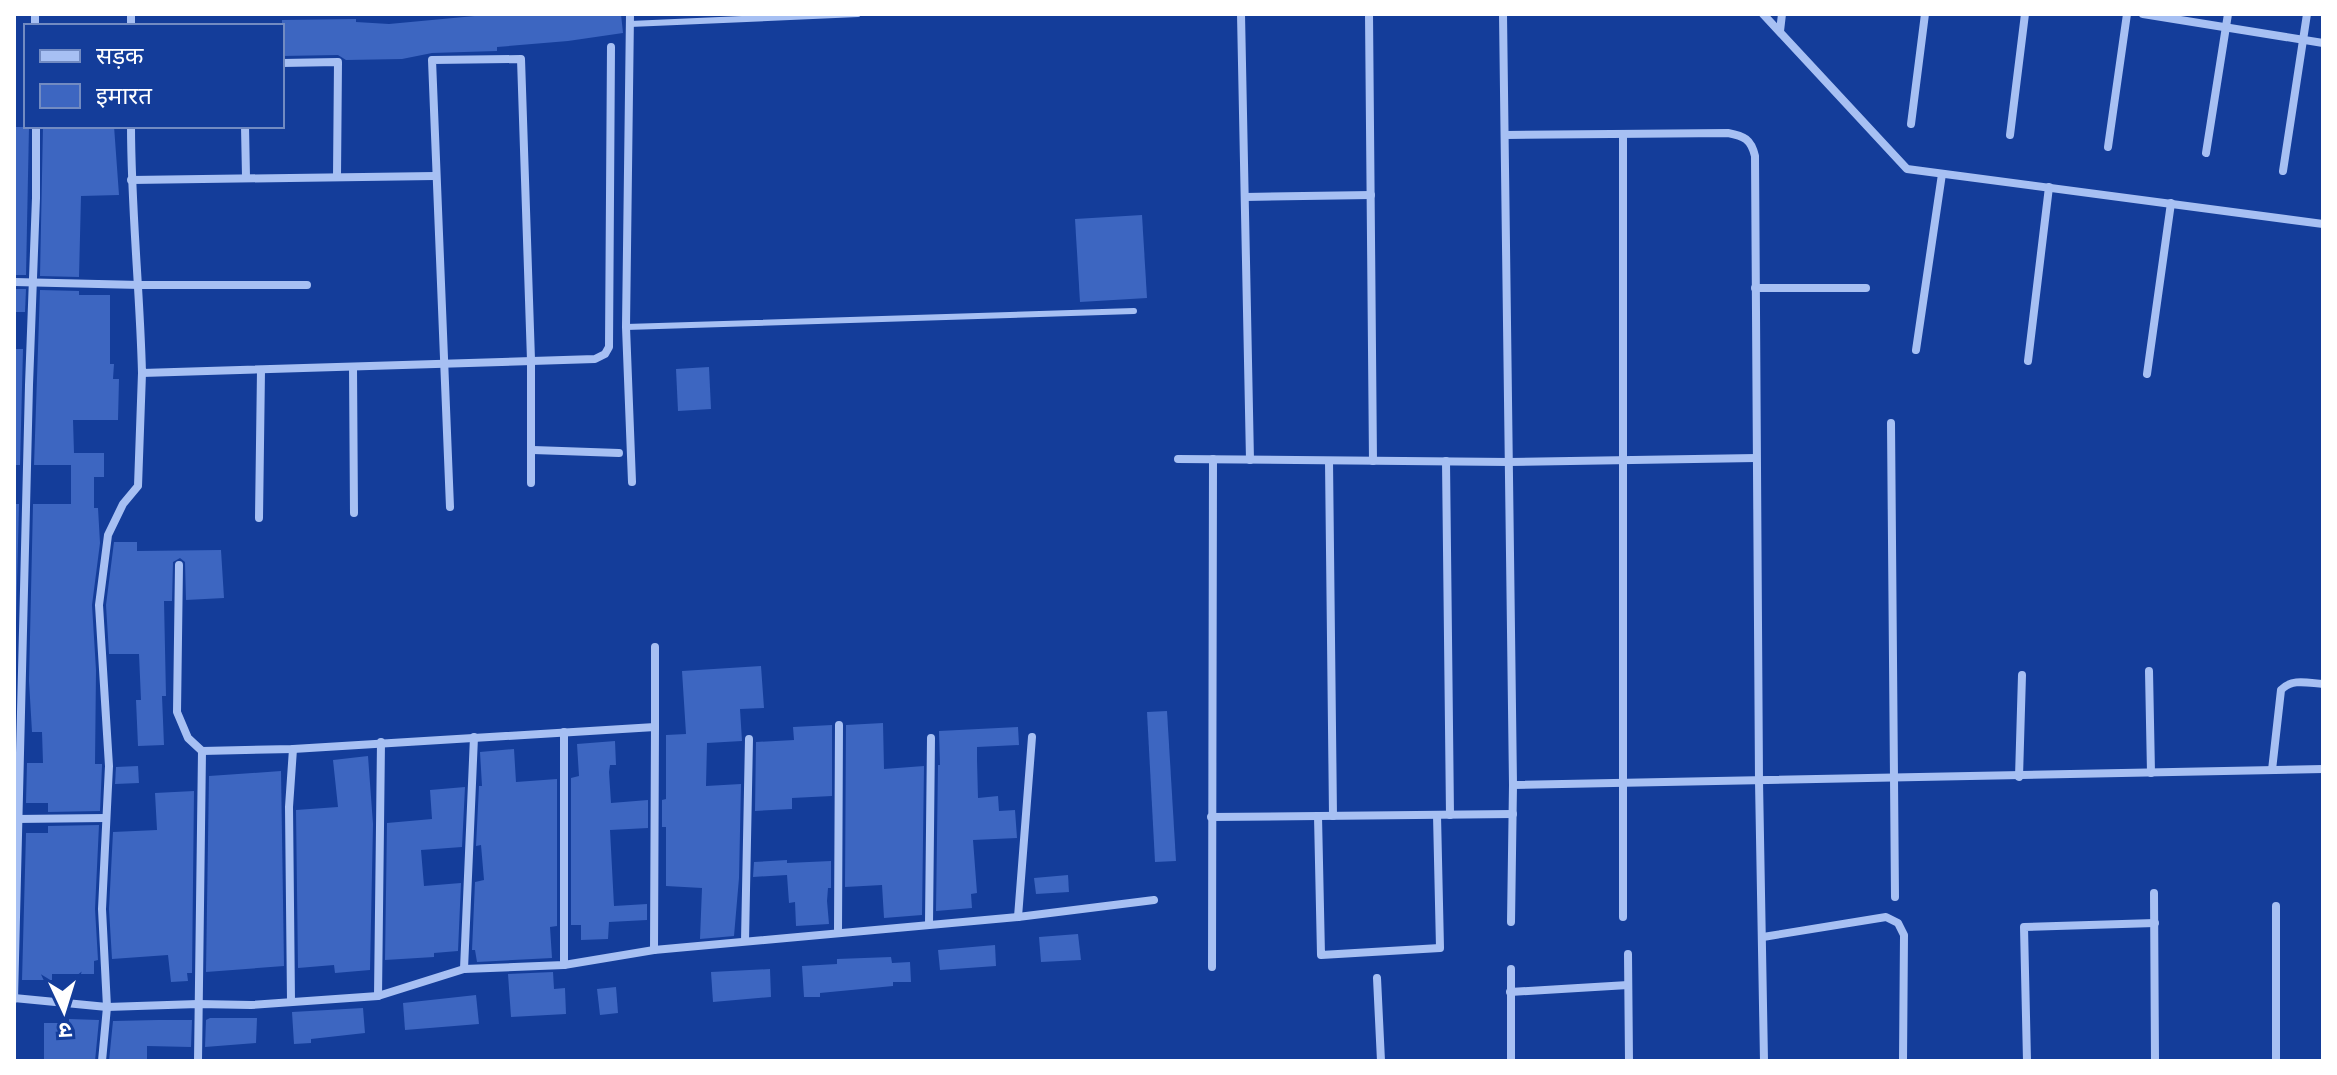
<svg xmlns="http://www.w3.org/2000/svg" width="2337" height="1075" font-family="'Nunito Sans','Noto Sans Devanagari',sans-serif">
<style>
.building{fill:#3d66c1}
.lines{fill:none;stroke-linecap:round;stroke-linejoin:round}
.service{stroke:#a7c0f3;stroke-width:6}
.minor{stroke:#a7c0f3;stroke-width:8}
</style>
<rect width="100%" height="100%" fill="#143d9a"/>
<g class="building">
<polygon points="496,14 621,14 623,33 568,41 497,47 497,51 432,53 402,59 346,60 338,55 282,56 282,20 356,19 356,22 389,24"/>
<polygon points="43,126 114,126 119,195 81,196 79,277 40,276"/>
<polygon points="14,127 29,127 26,275 14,275"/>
<polygon points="1142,215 1147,298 1080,302 1075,219"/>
<polygon points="14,289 26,289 25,312 14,312"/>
<polygon points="40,290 79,291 79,295 110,295 110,364 114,364 113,379 119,379 118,420 73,420 74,453 104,453 104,477 94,477 94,508 98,508 100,543 92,605 96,670 95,764 102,764 102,766 100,811 48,812 48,803 26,803 27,763 43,763 42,732 32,732 29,681 33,504 71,504 71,465 34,465"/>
<polygon points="14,349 23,349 20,465 14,465"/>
<polygon points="709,367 711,409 678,411 676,369"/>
<polygon points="14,504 19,504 16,623 14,623"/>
<polygon points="114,542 137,542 137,551 221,550 224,598 186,600 185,562 180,558 173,562 172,601 164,601 166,696 162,696 164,745 138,746 136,700 141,700 139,654 109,654 106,605"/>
<polygon points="761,666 764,708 740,709 742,741 707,743 706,786 741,784 739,878 734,936 700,939 702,888 666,886 666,827 662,827 662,800 666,799 666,735 686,734 682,671"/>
<polygon points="1167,711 1176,861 1155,862 1147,712"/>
<polygon points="883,723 884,769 924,766 922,915 884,918 882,885 845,887 846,725"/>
<polygon points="832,725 832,796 792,798 792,809 755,811 756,742 794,740 793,727"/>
<polygon points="1018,727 1019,745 977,747 977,760 978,798 998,796 999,811 1015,810 1017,838 973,840 977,893 971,894 972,908 936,911 938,765 940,765 939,731"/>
<polygon points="615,741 616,765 610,765 609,772 611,803 648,800 648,828 610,830 614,906 647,904 647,920 609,922 608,939 581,940 581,925 571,925 571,778 579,776 577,744"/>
<polygon points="514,749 516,782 557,779 557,926 550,927 552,958 477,962 475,950 472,950 475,882 484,880 481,845 476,846 479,786 482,786 480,752"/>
<polygon points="368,756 373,824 370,970 335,973 334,965 298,968 296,810 338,807 333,760"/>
<polygon points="138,766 139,783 115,784 116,767"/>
<polygon points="281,771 284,966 206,972 209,776"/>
<polygon points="465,787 462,847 421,850 424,886 461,883 458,951 434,953 434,957 385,960 387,823 432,819 430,790"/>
<polygon points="194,791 192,973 187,973 188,981 171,982 168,955 112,959 109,909 113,832 157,830 155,793"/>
<polygon points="99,825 95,909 98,960 94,961 94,974 52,974 52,980 22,980 26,833 48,833 48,826"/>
<polygon points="787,860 787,863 831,861 831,888 828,888 827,901 829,924 796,926 795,902 789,903 787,875 753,877 754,862"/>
<polygon points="1068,875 1069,892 1036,894 1034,878"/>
<polygon points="1078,934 1081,960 1041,962 1039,937"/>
<polygon points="995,945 996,966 940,970 938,950"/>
<polygon points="891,957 892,963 910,962 911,982 893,982 893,986 820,993 820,997 804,997 802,966 837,964 837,959"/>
<polygon points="770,969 771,997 713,1002 711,972"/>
<polygon points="553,972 554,989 565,988 566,1014 511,1017 508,974"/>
<polygon points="616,987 618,1013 600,1015 597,989"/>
<polygon points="476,995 479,1024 405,1030 403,1003"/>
<polygon points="363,1008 365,1033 311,1039 311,1043 294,1044 292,1012"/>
<polygon points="210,1018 257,1018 256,1043 205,1047 206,1020"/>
<polygon points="69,1019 99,1020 95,1061 44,1061 44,1023 69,1023"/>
<polygon points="158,1020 192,1020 191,1047 147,1046 147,1061 109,1061 113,1021"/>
</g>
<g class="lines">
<g class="service">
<polyline points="630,24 858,14"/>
<polyline points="626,327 1134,311"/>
</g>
<g class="minor">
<polyline points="35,14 35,26"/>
<polyline points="131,14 131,26"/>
<polyline points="630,14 626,327 632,482"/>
<polyline points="1241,14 1250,460"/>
<polyline points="1369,14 1373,461"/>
<polyline points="1503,14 1513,785 1511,922"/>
<polyline points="1763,14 1907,169 2323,224"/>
<polyline points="2143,14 2323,43"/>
<polyline points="1780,31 1782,14"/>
<polyline points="282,63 338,62 337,176"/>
<polyline points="1911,124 1925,14"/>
<path d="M131,126C131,209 140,291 142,373L595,359L605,354L609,347L611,47"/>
<polyline points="245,126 246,177"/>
<path d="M1505,135L1728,133C1744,136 1751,139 1755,156L1759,781L1764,1061"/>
<polyline points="2010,135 2025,14"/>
<polyline points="2108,147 2127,14"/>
<polyline points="2206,153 2228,14"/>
<polyline points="2283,171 2307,14"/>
<polyline points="131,180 435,176"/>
<polyline points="1245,197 1371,195"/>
<polyline points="14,282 140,285 307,285"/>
<polyline points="1755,288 1866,288"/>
<polyline points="1916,350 1942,174"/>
<polyline points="2028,361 2049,187"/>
<polyline points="353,367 354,513"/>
<polyline points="2147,374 2171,203"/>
<polyline points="1891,423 1895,897"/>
<polyline points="533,450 619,453"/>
<polyline points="1178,459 1509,462 1756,458"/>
<polyline points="1329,461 1333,816"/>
<polyline points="1446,461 1450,815"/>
<polyline points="450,507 432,60 521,59 531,360 531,483"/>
<polyline points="259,518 261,370"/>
<polyline points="179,565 177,712 188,738 202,751 293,749 655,727 655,647"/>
<polyline points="2149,671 2151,773"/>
<path d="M2272,770L2281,690C2292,678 2308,683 2323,684"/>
<polyline points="2019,777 2022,675"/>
<polyline points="1513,785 2323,769"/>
<polyline points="1318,816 1321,955 1440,948 1437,815"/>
<polyline points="1211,817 1513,814"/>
<polyline points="15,819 106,818"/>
<polyline points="2154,893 2155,1061"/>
<polyline points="2276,906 2276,1061"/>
<polyline points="1018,917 1032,737"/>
<polyline points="1623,917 1623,134"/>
<polyline points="929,924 931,738"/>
<polyline points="838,932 839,725"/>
<polyline points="1763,937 1886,917 1898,923 1904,935 1903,1061"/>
<polyline points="745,941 749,739"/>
<polyline points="654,950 655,727"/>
<polyline points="1628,954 1629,1061"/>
<polyline points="564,965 564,732"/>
<polyline points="1212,967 1213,459"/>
<polyline points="464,969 474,737"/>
<polyline points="1377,978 1381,1061"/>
<polyline points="1510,992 1628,985"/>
<polyline points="378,996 381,742"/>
<polyline points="14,998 107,1007 198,1004 251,1005 378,996 464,969 564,965 654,950 1018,917 1154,900"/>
<polyline points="14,999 29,385 36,198 36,126"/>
<polyline points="291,1001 289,807 293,749"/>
<polyline points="102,1061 107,1007 102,909 109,766 99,605 108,535 123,504 138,486 142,373"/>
<polyline points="198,1061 202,751"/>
<polyline points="1511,1061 1511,969"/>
<polyline points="2027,1061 2024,927 2155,923"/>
</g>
</g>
<rect width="2337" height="1075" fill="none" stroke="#ffffff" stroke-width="32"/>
<rect x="24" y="24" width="260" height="104" fill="#143d9a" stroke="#728bc2" stroke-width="2"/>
<rect x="40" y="50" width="40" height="12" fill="#a7c0f3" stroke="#728bc2" stroke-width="2"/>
<text x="96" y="64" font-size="24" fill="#ffffff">सड़क</text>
<rect x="40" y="84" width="40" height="24" fill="#3d66c1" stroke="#728bc2" stroke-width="2"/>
<text x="96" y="104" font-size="24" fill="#ffffff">इमारत</text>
<g transform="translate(64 1011) rotate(176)" stroke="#143d9a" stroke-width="6" paint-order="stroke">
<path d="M0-6L14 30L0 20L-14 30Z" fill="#ffffff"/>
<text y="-12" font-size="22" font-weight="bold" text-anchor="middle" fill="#ffffff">उ</text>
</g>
</svg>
